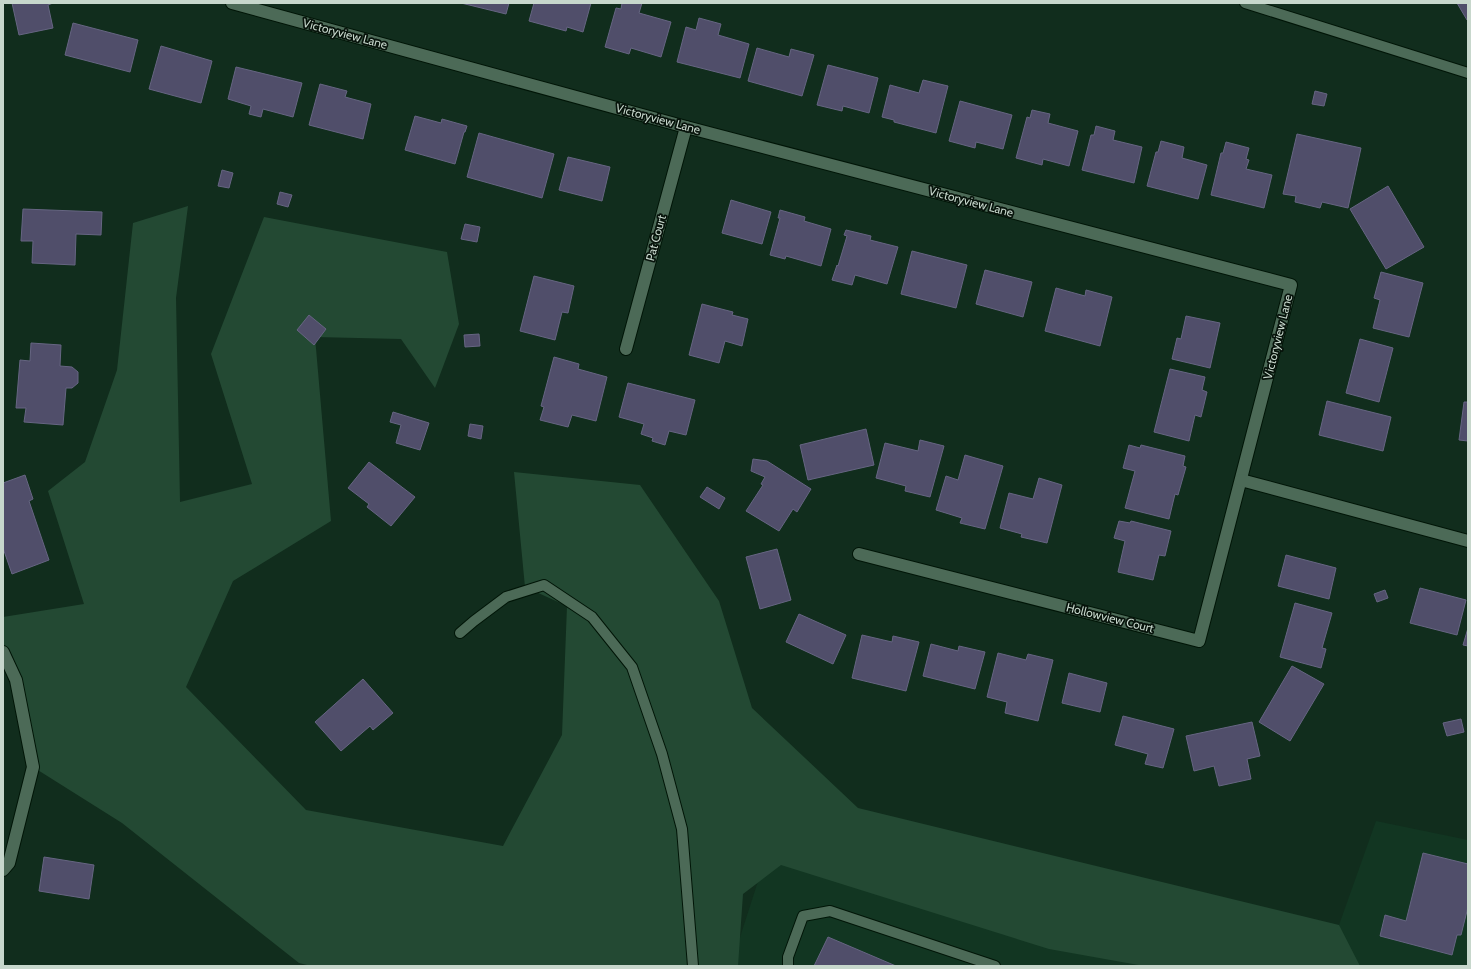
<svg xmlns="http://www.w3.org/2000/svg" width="1471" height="969" font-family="Cabin,sans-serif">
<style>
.built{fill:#123622}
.green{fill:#234933}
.building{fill:#504e6a;stroke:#666582}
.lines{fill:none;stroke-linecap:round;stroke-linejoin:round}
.lane-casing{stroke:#001507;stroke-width:12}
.street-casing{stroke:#001507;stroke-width:14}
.lane{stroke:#4c6a57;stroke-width:10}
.street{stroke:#4c6a57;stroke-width:12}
.labels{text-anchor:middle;stroke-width:3.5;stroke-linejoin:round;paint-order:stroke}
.street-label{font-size:12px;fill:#c7d7cc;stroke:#07130b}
</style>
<rect width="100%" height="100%" fill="#112d1d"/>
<g class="built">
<polygon points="1376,821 1468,840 1468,966 1345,966 1339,925"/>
<polygon points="768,850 1199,966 735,966 734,956"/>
</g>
<polygon class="green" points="188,206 176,298 180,502 252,484 211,354 264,217 447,252 459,324 435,388 401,339 315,337 331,521 233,581 186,687 306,810 503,846 562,735 567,606 525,587 514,472 640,485 719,601 752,708 858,808 1339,925 1360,966 1144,966 1049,949 781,865 743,894 738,966 311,966 299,963 122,823 33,767 3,652 3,617 84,604 48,491 85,462 117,370 133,223"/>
<g class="building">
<polygon points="12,3 53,3 48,5 53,28 19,35"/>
<polygon points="461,3 509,3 506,14"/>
<polygon points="534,3 591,3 583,32 567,27 566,31 529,21"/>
<polygon points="622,3 642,3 639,13 671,22 661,57 631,48 629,54 605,47 616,8 621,9"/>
<polygon points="1457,3 1468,3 1468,20 1467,20"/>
<polygon points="699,18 721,24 718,35 749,44 740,78 677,62 686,27 696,30"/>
<polygon points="73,23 138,40 130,72 65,55"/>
<polygon points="161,46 212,61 201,103 149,89"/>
<polygon points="757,48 789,57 791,49 814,55 802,96 748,81"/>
<polygon points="828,65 878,78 869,113 843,106 842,111 817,105"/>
<polygon points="236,67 302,83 293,117 263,109 261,117 249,114 251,106 228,99"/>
<polygon points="923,80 948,86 936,133 894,122 894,120 882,117 890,85 919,93"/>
<polygon points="320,84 347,91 345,97 371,104 363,139 309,125"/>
<polygon points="1315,91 1327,94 1324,106 1312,104"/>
<polygon points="960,101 1012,115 1003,149 976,142 975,148 949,141"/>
<polygon points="1032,110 1050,114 1048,123 1078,131 1069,166 1043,159 1042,165 1016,158 1027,117 1030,118"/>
<polygon points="415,116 441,123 442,119 467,126 465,132 464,132 455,164 405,150"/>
<polygon points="1096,126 1115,131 1113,140 1142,147 1134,183 1082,170 1091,135 1094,135"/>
<polygon points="479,133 554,154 542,198 467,177"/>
<polygon points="1297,134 1361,148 1348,208 1322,202 1320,208 1295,202 1296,196 1283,194"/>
<polygon points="1161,141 1184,147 1182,158 1207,165 1198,199 1147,186 1156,152 1158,152"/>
<polygon points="1226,142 1249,148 1246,159 1249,160 1246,169 1272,175 1264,208 1211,195 1221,153 1223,153"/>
<polygon points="568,157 610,167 602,201 559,190"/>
<polygon points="222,170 233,173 229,188 218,186"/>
<polygon points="1388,186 1424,247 1386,269 1350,209"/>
<polygon points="280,192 292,195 288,207 277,204"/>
<polygon points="731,200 771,212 762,244 722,233"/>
<polygon points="23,209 102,212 101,235 76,234 75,265 32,263 33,241 21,241"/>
<polygon points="780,210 805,217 804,221 831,229 821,266 786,256 785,259 770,255 780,218 778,218"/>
<polygon points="465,224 480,227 477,242 461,239"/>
<polygon points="846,230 871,236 870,240 898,247 887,284 855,275 852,285 832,280 837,265 838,266 847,236 844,235"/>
<polygon points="912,251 967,265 956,308 901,294"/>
<polygon points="985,270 1032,282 1023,317 976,304"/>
<polygon points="1381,272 1423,283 1409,337 1373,328 1380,300 1374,298"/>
<polygon points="534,276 574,286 568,313 562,312 555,340 520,331"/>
<polygon points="1056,288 1085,296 1086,290 1112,297 1100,346 1045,331"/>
<polygon points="702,304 733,312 732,315 748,319 742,346 725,341 719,363 689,355"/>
<polygon points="309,315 326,329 314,345 297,330"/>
<polygon points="1186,316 1220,323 1210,368 1172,359 1177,338 1181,339"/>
<polygon points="479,334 480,346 465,347 464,335"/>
<polygon points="1360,339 1393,348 1379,402 1346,393"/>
<polygon points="31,343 61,345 60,366 72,367 78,372 78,383 72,388 66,388 63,425 24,422 26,408 16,408 20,360 30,361"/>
<polygon points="554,357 579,364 578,369 607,377 596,421 572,415 568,427 540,420 544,407 541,406"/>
<polygon points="1170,369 1205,377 1202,390 1207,392 1201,417 1195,415 1189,441 1154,432"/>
<polygon points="628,383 695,400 686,435 669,431 665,445 652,441 653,438 641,434 644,424 619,417"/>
<polygon points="1327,401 1391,417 1383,451 1319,435"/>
<polygon points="1464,402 1468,402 1468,441 1459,440"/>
<polygon points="393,412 429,423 420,450 396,443 401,425 390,422"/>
<polygon points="470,424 483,426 481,439 468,436"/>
<polygon points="866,429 874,465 808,480 800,445"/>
<polygon points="920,440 944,446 930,497 905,491 906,486 876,478 885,443 918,451"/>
<polygon points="1129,445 1140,448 1141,445 1185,456 1183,466 1186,467 1178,495 1175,494 1169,519 1125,508 1135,471 1123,468"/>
<polygon points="965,455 1003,466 985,529 960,523 962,518 936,510 946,476 958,480"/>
<polygon points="753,459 767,461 811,489 797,512 793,509 779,531 746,511 763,485 761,484 765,477 751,471"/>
<polygon points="369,462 415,497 391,526 367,507 369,504 348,488"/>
<polygon points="25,475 33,499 29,501 49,560 12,574 3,548 3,483"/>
<polygon points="1039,478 1062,485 1047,543 1021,537 1022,534 1000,528 1009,493 1033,499"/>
<polygon points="707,487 725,498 719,509 700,497"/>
<polygon points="1119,521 1130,523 1131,521 1171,531 1165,556 1159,555 1153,580 1118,572 1125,541 1114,538"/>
<polygon points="777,549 791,600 760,609 746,557"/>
<polygon points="1286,555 1336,568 1329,599 1278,586"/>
<polygon points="1420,588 1466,600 1457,635 1410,623"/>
<polygon points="1385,590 1388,598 1377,602 1374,594"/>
<polygon points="1295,603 1332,613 1322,648 1326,649 1321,668 1280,657"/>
<polygon points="799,614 846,635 833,664 786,642"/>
<polygon points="1468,628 1468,646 1463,645"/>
<polygon points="862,635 892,642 893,636 919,642 906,691 852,678"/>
<polygon points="931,644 958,651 959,646 985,652 975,689 923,676"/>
<polygon points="998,653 1026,660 1028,654 1053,660 1038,721 1005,713 1007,702 987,697"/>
<polygon points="1292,666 1324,684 1290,741 1259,722"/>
<polygon points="1069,673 1107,683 1100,712 1062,703"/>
<polygon points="363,679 393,713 373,730 370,726 341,751 315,722"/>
<polygon points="1123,716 1174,729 1163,768 1145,764 1148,754 1115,745"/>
<polygon points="1461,719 1464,732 1447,736 1443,723"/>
<polygon points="1252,722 1260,756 1247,759 1251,779 1219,786 1214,766 1194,771 1186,736"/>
<polygon points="1423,853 1468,864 1468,907 1461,935 1457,935 1452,955 1380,936 1385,915 1406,921"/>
<polygon points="44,857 94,865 89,899 39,891"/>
<polygon points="828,937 896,966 814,966"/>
</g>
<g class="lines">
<g class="lane-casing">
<g id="lane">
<polyline points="1245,3 1468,73"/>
<polyline points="460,633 474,621 506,597 544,585 592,617 632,667 662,754 682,829 693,966"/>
<polyline points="788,966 788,957 803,916 830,911 995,966"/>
</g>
</g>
<g class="street-casing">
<g id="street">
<polyline points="232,3 686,127 1291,285 1199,641 859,554"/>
<polyline points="626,349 686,127"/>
<polyline points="1241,480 1468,541"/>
<polyline points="3,652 16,680 33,767 9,863 3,870"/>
</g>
</g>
<use href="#lane" class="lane"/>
<use href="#street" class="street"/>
</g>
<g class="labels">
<g class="street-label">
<text transform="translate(345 34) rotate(15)" y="4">Victoryview Lane</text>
<text transform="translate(658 119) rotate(15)" y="4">Victoryview Lane</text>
<text transform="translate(971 202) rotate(15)" y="4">Victoryview Lane</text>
<text transform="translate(656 238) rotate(-75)" y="4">Pat Court</text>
<text transform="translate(1278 337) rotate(-76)" y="4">Victoryview Lane</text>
<text transform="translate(1110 618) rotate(14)" y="4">Hollowview Court</text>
</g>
</g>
<rect width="1471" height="969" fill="none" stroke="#c7d7cc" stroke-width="8"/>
</svg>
